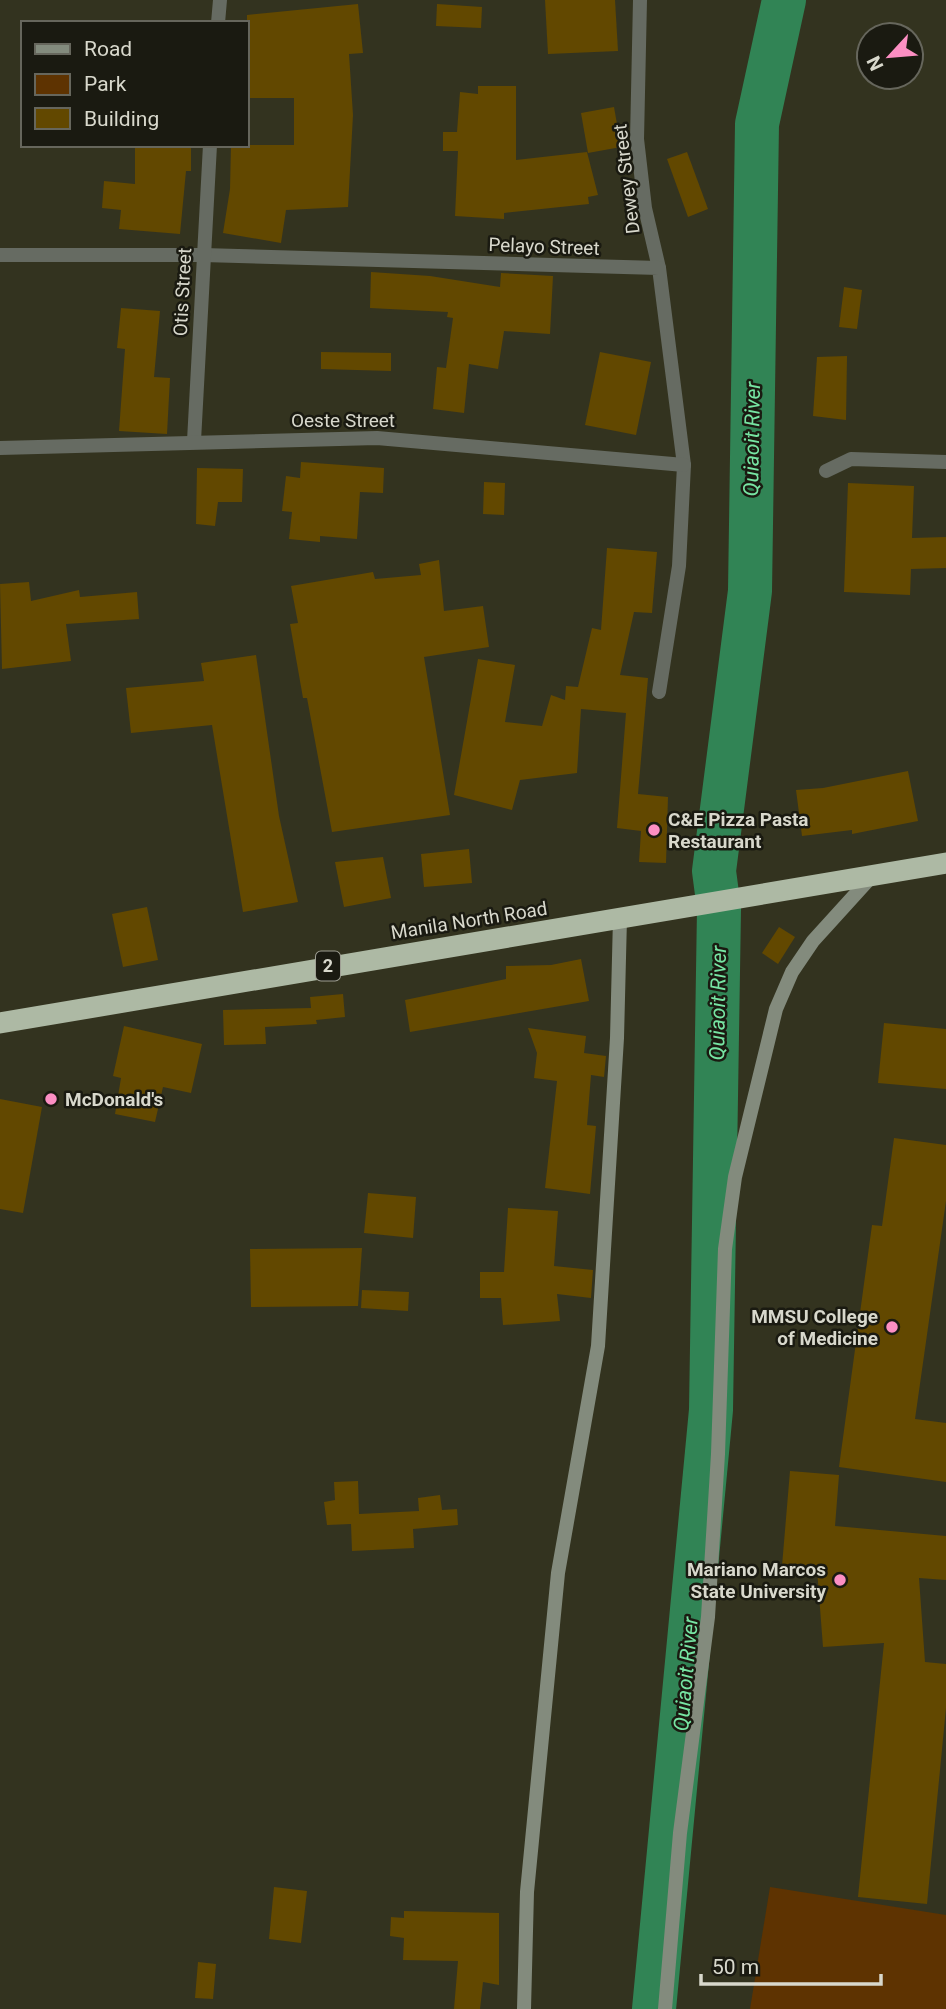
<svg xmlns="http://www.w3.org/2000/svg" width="946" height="2009" font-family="Roboto,sans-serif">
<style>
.green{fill:#5e3301}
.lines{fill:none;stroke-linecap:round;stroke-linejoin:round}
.river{stroke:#318455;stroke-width:44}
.building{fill:#624800}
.street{stroke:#666b62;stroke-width:14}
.secondary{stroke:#838b7d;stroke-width:14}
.highway{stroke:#adb9a4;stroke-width:21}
.poi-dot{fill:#fc8fc3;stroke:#1a1a11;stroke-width:2.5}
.labels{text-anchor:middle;stroke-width:5;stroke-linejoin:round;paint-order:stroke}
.shield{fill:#1a1a11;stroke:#9f9f94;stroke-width:2}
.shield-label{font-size:18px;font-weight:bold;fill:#d8d8cc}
.street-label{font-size:19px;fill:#d8d8cc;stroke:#1a1a11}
.poi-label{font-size:19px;font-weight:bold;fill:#d8d8cc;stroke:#1a1a11;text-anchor:start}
.water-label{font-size:21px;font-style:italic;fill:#77e5a3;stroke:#1a1a11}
</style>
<rect width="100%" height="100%" fill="#33331f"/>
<polygon class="green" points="770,1887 946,1915 946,2009 750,2009"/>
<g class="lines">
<polyline class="river" points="654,2009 711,1410 719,909 714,871 750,591 757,124 784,0"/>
</g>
<g class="building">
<polygon points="545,0 615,0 618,51 548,54"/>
<polygon points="358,4 363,53 349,54 353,115 348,207 286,210 281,243 223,233 230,189 231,145 294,145 294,98 247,98 247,15"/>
<polygon points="437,4 482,7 481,28 436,26"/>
<polygon points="478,86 516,86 516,160 587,152 598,195 588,197 589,204 504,213 504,219 455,216 458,151 443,151 443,132 457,132 460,92 478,94"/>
<polygon points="614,107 621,147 588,153 581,113"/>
<polygon points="135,145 191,145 191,171 186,171 180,234 119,229 121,210 102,208 104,181 135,184"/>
<polygon points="687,152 708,209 688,217 667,159"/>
<polygon points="371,272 430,276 500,287 501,273 553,276 550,334 504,331 498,369 469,364 464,413 433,409 437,367 446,368 453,318 447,317 448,312 370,308"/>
<polygon points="844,287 862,290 857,329 839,327"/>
<polygon points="121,308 160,311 154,377 170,378 167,434 119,431 125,349 117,348"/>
<polygon points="321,352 391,353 391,371 321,369"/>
<polygon points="600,352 651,362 636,435 585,425"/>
<polygon points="847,356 846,420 813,416 817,357"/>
<polygon points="301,462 384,468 383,493 360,492 357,539 320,536 320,542 289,539 292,512 282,511 286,476 300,478"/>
<polygon points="197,468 243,469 242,502 218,502 215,526 196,524"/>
<polygon points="484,482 505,483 504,515 483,514"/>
<polygon points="848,483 914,486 912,538 946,537 946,568 911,569 910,595 844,592"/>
<polygon points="607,548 657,552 652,613 634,612 620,675 648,678 638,794 668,797 666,863 639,862 641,831 617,828 626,713 581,709 577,773 520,780 512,810 454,795 478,659 515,665 505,722 542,726 551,695 565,700 566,686 578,687 592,628 601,630"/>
<polygon points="439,560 444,611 483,606 489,647 424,657 450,815 332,832 307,698 303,698 290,624 298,623 291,586 373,572 375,579 421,575 419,564"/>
<polygon points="29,582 31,601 79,590 80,597 137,592 139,619 66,624 71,661 2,669 0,584"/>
<polygon points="256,655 279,816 298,902 243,912 212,725 131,733 126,688 204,681 201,663"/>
<polygon points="908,771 918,821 852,834 852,830 802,836 796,790 823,788"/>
<polygon points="469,849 472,883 424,887 421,854"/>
<polygon points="383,857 391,898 344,907 335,862"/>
<polygon points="147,907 158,960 123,967 112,914"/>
<polygon points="779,927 795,937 778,964 762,953"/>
<polygon points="581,959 589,1001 410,1032 405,1000 506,979 506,966 551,965"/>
<polygon points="343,994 345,1017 316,1020 317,1024 265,1027 266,1044 224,1045 223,1010 311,1008 310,997"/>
<polygon points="884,1023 946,1029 946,1089 878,1083"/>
<polygon points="124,1026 202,1044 191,1093 163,1087 155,1122 115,1114 121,1078 113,1076"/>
<polygon points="528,1028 586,1036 584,1053 606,1056 604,1077 591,1075 587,1125 596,1126 590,1194 545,1188 557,1081 534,1078 537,1053"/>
<polygon points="0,1099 42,1107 23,1213 0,1209"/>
<polygon points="894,1138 946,1145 946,1201 915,1419 946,1423 946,1482 839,1467 872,1225 882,1226"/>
<polygon points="368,1193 416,1197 413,1238 364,1233"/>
<polygon points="508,1208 558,1211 554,1266 593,1270 591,1298 557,1294 560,1321 503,1325 501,1298 480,1298 480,1272 504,1272"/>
<polygon points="362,1248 358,1306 251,1307 250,1249"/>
<polygon points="362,1290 409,1292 408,1311 361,1308"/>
<polygon points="790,1471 839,1475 835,1526 946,1536 946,1580 919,1578 925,1662 946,1664 946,1708 927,1904 858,1897 884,1643 823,1647 817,1569 782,1566"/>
<polygon points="358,1481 359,1514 419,1511 418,1498 440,1495 442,1510 457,1509 458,1525 413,1529 414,1548 352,1551 351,1524 327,1525 324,1502 335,1500 334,1482"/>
<polygon points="274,1887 307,1891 301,1943 269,1939"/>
<polygon points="404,1911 499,1913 499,1985 483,1982 480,2009 454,2009 458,1961 403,1960 404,1938 390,1936 391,1917 404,1918"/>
<polygon points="198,1962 216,1964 213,1999 195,1998"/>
</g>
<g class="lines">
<g class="street">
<polyline points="640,0 637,139 645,208 659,268"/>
<polyline points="218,23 220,0"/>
<polyline points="0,255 203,255 659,268 684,465 679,566 659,692"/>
<polyline points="194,441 210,145"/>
<polyline points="0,448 377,438 684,465"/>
<polyline points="826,471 851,459 946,462"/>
</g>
<g class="secondary">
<polyline points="524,2009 527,1892 558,1573 598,1346 617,1038 620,918"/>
<polyline points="665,2009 680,1833 708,1617 718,1454 725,1249 735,1177 776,1009 792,972 813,941 872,876"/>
</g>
<polyline class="highway" points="0,1023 946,863"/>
</g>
<g class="poi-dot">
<circle cx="654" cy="830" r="7"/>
<circle cx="51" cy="1099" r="7"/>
<circle cx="892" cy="1327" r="7"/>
<circle cx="840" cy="1580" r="7"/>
</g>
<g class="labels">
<rect class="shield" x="316" y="951.5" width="24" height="29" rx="5"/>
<g class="shield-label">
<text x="328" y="972">2</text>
</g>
<g class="street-label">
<text transform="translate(626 179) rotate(-97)" y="7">Dewey Street</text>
<text transform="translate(544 246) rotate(2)" y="7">Pelayo Street</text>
<text transform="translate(182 292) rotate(-87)" y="7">Otis Street</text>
<text x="343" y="427">Oeste Street</text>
<text transform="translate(469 920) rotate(-9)" y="7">Manila North Road</text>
</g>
<g class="poi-label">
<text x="668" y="826">C&amp;E Pizza Pasta<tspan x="668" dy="22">Restaurant</tspan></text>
<text x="65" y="1106">McDonald's</text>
<text x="878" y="1323" text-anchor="end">MMSU College<tspan x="878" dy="22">of Medicine</tspan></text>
<text x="826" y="1576" text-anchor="end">Mariano Marcos<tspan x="826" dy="22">State University</tspan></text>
</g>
<g class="water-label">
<text transform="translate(752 439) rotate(-89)" y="7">Quiaoit River</text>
<text transform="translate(718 1003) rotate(-89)" y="7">Quiaoit River</text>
<text transform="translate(686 1674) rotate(-85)" y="7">Quiaoit River</text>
</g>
</g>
<rect x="21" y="21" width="228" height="126" fill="#1a1a11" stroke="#66665c" stroke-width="2"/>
<rect x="35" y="44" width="35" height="10" fill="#838b7d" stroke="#66665c" stroke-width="2"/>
<text x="84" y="56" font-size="21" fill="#d8d8cc">Road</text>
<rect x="35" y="74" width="35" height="21" fill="#5e3301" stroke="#66665c" stroke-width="2"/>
<text x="84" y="91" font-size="21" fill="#d8d8cc">Park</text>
<rect x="35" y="108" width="35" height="21" fill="#624800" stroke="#66665c" stroke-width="2"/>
<text x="84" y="126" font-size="21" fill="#d8d8cc">Building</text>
<g transform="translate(890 56) rotate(244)"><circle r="33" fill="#1a1a11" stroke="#66665c" stroke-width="2"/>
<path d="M0-5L12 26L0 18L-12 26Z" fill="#fc8fc3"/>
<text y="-10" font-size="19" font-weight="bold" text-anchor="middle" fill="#d8d8cc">N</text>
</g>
<path d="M701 1974v10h180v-10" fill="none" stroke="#d8d8cc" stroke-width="3.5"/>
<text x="712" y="1974" font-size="21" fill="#d8d8cc" stroke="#1a1a11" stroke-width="5" paint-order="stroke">50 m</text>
</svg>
